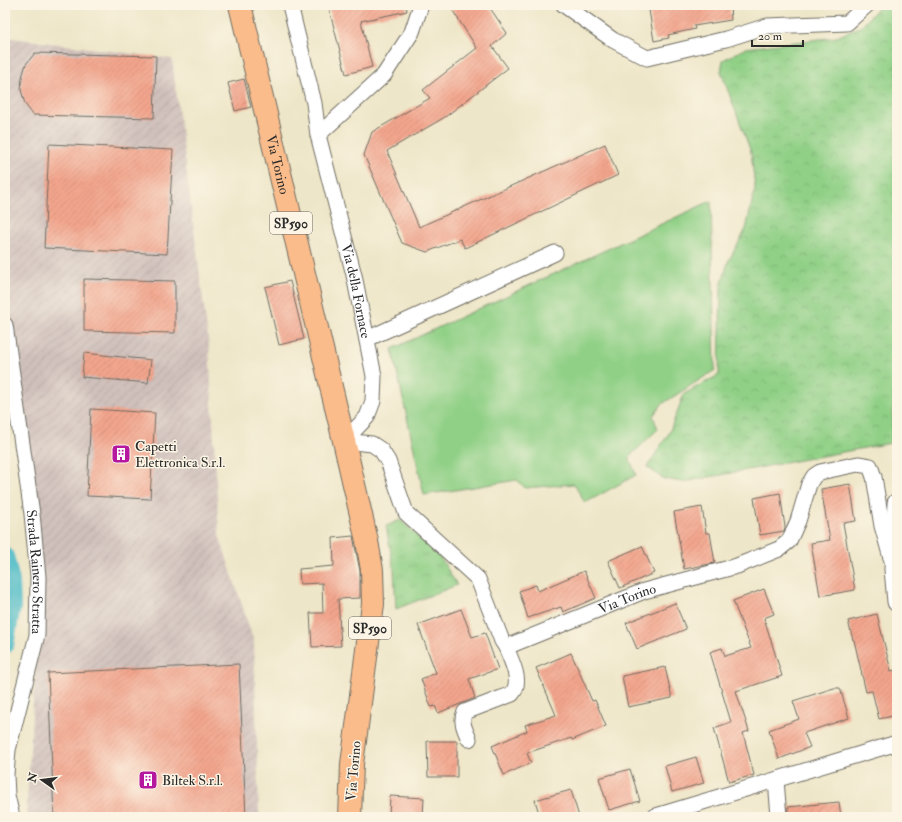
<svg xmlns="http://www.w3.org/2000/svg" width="902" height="822" font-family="'IM FELL Double Pica',serif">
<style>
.industrial{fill:url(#industrial-furrows)}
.grass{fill:url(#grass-tufts);stroke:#5e7e58}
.park{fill:url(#park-crowns);stroke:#5e7e58}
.pitch{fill:#90d086;stroke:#5e7e58}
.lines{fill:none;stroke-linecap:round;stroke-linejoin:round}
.canal{stroke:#4ebbc7;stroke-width:18}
.building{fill:url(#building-hatch)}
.minor-casing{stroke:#6f6c62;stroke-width:17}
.tertiary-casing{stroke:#6f6c62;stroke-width:21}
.primary-casing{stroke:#6f6c62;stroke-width:24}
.minor{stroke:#fff;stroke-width:15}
.tertiary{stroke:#fff;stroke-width:19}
.primary{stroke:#fabc8b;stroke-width:22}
.labels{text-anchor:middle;stroke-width:3;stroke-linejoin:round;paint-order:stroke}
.shield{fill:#fcf5e5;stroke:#6a6863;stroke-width:1}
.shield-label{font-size:13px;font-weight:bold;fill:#2b2b2b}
.street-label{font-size:14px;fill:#2b2b2b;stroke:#fcf5e5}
.poi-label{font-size:14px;fill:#2b2b2b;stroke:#fcf5e5;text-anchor:start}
</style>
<defs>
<pattern id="industrial-furrows" width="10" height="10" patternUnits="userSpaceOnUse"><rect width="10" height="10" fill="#cfc0bb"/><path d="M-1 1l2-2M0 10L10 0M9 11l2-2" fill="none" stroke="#b2a5a1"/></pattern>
<pattern id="grass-tufts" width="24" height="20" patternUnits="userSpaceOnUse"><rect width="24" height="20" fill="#90d086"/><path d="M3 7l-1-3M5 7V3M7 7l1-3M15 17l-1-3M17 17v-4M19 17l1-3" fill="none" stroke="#7cb374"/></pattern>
<pattern id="park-crowns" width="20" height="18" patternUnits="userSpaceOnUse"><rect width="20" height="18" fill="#90d086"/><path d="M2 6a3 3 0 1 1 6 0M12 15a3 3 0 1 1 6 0" fill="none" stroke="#7cb374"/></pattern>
<pattern id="building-hatch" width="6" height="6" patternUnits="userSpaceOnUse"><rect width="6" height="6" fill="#f3a58d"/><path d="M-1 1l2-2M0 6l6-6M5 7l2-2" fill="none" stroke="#d08e7a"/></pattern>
</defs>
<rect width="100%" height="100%" fill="#fcf5e5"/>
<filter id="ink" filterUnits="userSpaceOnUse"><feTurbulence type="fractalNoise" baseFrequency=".025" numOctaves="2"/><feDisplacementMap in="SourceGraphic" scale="8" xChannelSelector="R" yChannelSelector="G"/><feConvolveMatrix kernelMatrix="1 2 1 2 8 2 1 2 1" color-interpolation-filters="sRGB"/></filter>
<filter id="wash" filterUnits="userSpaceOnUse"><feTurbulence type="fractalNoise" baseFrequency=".012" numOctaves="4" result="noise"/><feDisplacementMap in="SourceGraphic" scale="16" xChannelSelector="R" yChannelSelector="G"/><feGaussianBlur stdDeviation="0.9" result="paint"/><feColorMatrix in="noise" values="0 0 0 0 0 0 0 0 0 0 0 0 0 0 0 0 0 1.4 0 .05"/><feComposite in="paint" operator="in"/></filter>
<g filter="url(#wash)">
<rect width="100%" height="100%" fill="#eee6c8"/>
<polygon class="industrial" points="5,37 172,59 209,346 219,535 254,642 259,817 26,817 37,635 11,369 5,325"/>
<polygon class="grass" points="400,520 440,557 457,585 396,609 394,569 386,526"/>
<polygon class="park" points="881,5 897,5 897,352 891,443 683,482 664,479 647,467 669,433 684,394 719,375 721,287 728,262 746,229 755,188 751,152 721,72 723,60 746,48 837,37 861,26"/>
<polygon class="pitch" points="711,201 715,370 662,404 653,416 658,429 629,457 636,475 585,503 574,484 525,488 517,480 424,495 392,349"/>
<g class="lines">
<polyline class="canal" points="5,556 11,581 12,607 5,645"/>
</g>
<g id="blocks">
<g class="building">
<polygon points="328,5 406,5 407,11 361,21 372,67 346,74"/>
<polygon points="449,5 488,5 507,33 492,46 508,68 445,117 387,151 419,227 605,144 618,175 465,248 460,239 427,252 402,243 364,155 372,132 430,98 423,90 477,48"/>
<polygon points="662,5 730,5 731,20 694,26 695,29 668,35 669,38 654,41 649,10 663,7"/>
<polygon points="35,53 156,56 154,118 33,115 25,104 21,90 22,77 26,64"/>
<polygon points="244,79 251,107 235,111 228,83"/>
<polygon points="49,144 173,150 167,254 44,248"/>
<polygon points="84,279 175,281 175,333 84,331"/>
<polygon points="290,281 304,339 279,345 265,287"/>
<polygon points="84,353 151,360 148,383 82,377"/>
<polygon points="91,409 155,413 150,499 87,496"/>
<polygon points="850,484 856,521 843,523 855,590 820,596 811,543 830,540 821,489"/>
<polygon points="780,493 785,527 784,531 760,535 754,498"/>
<polygon points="702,507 706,533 710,533 715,563 684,569 674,512"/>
<polygon points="353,536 360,571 360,598 338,599 341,646 312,647 310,613 323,613 322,583 300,584 299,569 334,566 333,538"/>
<polygon points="642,546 654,573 620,588 608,561"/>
<polygon points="584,571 596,598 563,612 561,607 528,618 519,591 536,585 538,591"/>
<polygon points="764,589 774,614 764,618 782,676 736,691 749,731 743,733 754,775 729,782 714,728 731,722 710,652 722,648 725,656 751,648 733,601"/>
<polygon points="675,603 686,629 637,649 626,623"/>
<polygon points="461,609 472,637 485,633 498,669 469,679 475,698 438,713 435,706 431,707 421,679 436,673 418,625"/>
<polygon points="877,614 891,671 895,670 897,680 897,715 879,719 872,691 866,692 854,640 853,640 848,621"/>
<polygon points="571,653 592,701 595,700 606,726 572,740 571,738 527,753 531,763 504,775 492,746 527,731 525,725 556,715 536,668"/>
<polygon points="239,664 246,817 54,817 48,673"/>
<polygon points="665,667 672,698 628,707 622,676"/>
<polygon points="834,688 840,688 849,718 804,733 810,747 779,759 769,730 799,719 793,701"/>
<polygon points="427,741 457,741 457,777 428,777"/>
<polygon points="696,757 704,783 672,792 665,766"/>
<polygon points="630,769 640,801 609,810 599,778"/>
<polygon points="571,790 579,817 540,817 535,800"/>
<polygon points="390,796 424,798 423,817 389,817"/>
<polygon points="839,802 841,817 788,817 788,807"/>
</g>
</g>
</g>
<g filter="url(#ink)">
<use href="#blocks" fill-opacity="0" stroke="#6f6c62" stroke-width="1"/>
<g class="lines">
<g class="minor-casing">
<g id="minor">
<path id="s1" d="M290,5L314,103L318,135L354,275L374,376L373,401L367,417L344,441"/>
<polyline points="564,5 613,40 647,58 726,39 767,26 847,23 867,5"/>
<polyline points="318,135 384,75 412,32 421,5"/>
<path id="s2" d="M5,325L32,514L38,577L37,635L8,750L6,775L7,795L12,817"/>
<polyline points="367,339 555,253"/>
<path id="s3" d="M344,441L372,444L381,450L388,461L406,513L478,579L502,641L506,647L644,591L737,566L779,549L789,541L798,521L809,484L814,476L820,472L858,464L870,466L874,477L882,526L891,558"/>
<path d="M469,739C465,730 460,721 465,712L512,694C523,681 511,661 506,647"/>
<polyline points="776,780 779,817"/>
<polyline points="653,817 897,743"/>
</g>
</g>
<g class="tertiary-casing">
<polyline id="tertiary" points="897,503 894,569 897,602"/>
</g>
<g class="primary-casing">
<g id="primary">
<path id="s4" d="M240,5L344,441L367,541L372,570L373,604L352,764L350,817"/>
</g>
</g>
<use href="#minor" class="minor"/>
<use href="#tertiary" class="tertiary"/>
<use href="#primary" class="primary"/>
</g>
</g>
<defs>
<g id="building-square" transform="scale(1)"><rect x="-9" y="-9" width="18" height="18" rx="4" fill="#b5179e" stroke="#fcf5e5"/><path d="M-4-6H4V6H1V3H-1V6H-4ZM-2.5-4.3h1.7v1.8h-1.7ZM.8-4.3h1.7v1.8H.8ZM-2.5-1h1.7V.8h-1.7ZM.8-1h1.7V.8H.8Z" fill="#fff"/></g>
</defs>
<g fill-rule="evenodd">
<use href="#building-square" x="121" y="454"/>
<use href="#building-square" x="148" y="780"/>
</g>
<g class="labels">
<g class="shield">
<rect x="270" y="212" width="42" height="22" rx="3"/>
<rect x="349" y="617" width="42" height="22" rx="3"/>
</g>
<g class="shield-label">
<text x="291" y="228">SP590</text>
<text x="370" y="633">SP590</text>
</g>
<g class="street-label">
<text dy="5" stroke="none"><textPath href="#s4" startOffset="164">Via Torino</textPath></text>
<text dy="5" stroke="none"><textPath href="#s1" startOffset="294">Via della Fornace</textPath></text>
<text dy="5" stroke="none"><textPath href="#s2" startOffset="249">Strada Rainero Stratta</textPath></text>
<text dy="5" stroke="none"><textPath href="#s3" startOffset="409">Via Torino</textPath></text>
<text transform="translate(353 771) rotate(-85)" y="5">Via Torino</text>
</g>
<g class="poi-label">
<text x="135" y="451">Capetti<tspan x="135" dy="16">Elettronica S.r.l.</tspan></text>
<text x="162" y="785">Biltek S.r.l.</text>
</g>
</g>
<rect width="902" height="822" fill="none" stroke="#fcf5e5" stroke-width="20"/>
<g transform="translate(42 780) rotate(284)" stroke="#fcf5e5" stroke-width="3" paint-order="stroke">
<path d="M0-3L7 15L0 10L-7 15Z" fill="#2b2b2b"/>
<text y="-6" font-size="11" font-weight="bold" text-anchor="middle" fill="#2b2b2b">N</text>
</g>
<path d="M752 40v6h51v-6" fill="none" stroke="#2b2b2b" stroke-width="2"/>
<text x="758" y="40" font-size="12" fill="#2b2b2b" stroke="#fcf5e5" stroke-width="3" paint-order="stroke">20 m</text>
</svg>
